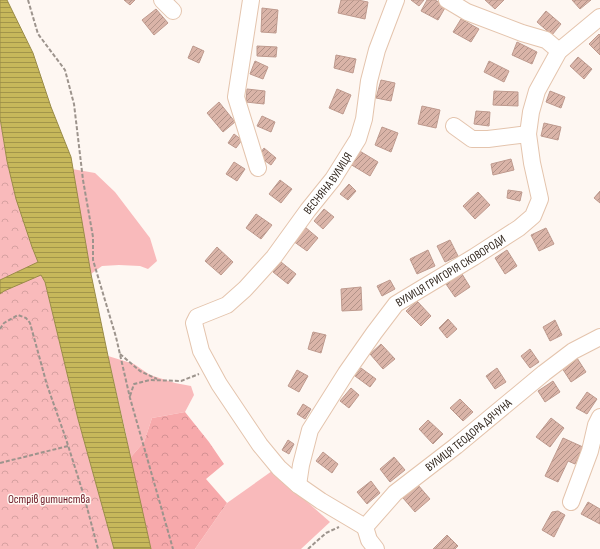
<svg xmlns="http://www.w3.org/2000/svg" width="600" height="549" font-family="'Sofia Sans Condensed',sans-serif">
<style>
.green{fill:#f9babb}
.forest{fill:url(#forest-crowns)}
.park{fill:url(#park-crowns)}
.water{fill:url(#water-rules);stroke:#9a8c48}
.building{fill:url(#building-hatch);stroke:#be9a8e}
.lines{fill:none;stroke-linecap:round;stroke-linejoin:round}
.minor-casing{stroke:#e4c4ad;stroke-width:18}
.path{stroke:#9d948d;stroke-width:2;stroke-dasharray:4 2;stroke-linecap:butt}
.minor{stroke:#fff;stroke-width:16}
.labels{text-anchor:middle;stroke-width:3;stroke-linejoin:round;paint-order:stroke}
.street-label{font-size:12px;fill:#30251c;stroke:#fef7f2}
.park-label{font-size:12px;fill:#6c1824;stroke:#fef7f2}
</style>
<defs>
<pattern id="forest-crowns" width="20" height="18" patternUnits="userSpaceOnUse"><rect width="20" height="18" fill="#f7a9ab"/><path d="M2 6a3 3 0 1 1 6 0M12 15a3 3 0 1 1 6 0" fill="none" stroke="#d49193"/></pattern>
<pattern id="park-crowns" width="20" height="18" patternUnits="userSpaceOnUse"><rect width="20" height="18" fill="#f9babb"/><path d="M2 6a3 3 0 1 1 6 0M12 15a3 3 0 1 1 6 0" fill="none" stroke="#d6a0a0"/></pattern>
<pattern id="water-rules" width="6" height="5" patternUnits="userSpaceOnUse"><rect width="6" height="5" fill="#c7b85b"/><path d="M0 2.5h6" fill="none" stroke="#a2954a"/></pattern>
<pattern id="building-hatch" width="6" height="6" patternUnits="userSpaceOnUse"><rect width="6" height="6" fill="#dab4a8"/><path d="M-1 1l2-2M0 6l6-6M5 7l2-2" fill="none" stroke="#b19288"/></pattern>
</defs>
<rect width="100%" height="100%" fill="#fef7f2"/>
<g class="green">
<polygon points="72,169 95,173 115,192 150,238 157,261 148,269 140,266 119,265 102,266 91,274"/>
<polygon points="108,356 134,364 150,375 175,383 191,386 194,395 185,412 152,418 144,442 130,458 126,434"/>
<polygon points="272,471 330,522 301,549 195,549 227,503"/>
</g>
<polygon class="forest" points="185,412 209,442 224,464 206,479 227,503 195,549 151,549 130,458 144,442 152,418"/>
<path class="park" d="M0,118C7,164 17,209 35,253C39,262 40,273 45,282L78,419L114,549H0Z"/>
<polygon class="water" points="0,0 7,0 33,53 51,107 71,157 91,274 108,356 151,549 114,549 78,419 45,282 41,275 4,291 0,294 0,280 38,262 32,247 16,199 7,161 0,118"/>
<g class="building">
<polygon points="124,0 135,0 130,5"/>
<polygon points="341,0 358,0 368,2 365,19 338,13"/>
<polygon points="411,0 424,0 419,6"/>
<polygon points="427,0 435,0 446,6 438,20 421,11"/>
<polygon points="485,0 504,0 495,9"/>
<polygon points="572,0 591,0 580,9"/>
<polygon points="262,8 278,10 276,33 261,32"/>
<polygon points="156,9 168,23 154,35 142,20"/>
<polygon points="546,11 561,24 552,35 537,22"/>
<polygon points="461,19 479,29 471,42 453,32"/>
<polygon points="599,34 600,35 600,55 589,44"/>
<polygon points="517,42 537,52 532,64 512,55"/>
<polygon points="193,46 204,51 199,63 188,58"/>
<polygon points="257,46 277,47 276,57 257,56"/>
<polygon points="336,55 356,59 353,73 334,68"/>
<polygon points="578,57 592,69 584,79 570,66"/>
<polygon points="255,61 268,67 263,79 250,74"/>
<polygon points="489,61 509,71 504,82 484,72"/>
<polygon points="381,80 395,83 391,101 376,98"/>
<polygon points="247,89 265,91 264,104 246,102"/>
<polygon points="337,89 351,95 343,114 329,108"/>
<polygon points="494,91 518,92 518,106 493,105"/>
<polygon points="550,91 565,97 561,108 546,102"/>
<polygon points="219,102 235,122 223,132 207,113"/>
<polygon points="422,106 440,110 436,128 418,124"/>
<polygon points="476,111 490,112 489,126 474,124"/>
<polygon points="262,116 275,122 271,132 257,126"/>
<polygon points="544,123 561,127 558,140 541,136"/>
<polygon points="382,127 398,133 391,152 375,145"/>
<polygon points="234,134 242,140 236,148 228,143"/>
<polygon points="264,148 276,158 271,165 258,156"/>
<polygon points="358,150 378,162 370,176 350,164"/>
<polygon points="511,159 514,170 493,175 491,164"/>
<polygon points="234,162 245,169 237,181 226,174"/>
<polygon points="280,180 292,189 281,203 269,194"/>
<polygon points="349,184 356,191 348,200 340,194"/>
<polygon points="508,190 522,192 520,201 507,198"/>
<polygon points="600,191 600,203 594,198"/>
<polygon points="478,192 490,205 475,219 463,206"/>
<polygon points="324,209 334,217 323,229 314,221"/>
<polygon points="256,214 272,225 261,239 246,228"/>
<polygon points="305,227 318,238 307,251 293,241"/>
<polygon points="546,228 554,244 539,251 531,235"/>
<polygon points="450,240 458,256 445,262 437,246"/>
<polygon points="217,247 233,262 221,275 205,261"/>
<polygon points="428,250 435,266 417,274 410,259"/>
<polygon points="507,250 517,266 505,274 495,258"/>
<polygon points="281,262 296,274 288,284 273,272"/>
<polygon points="462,274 470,287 455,297 446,284"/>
<polygon points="390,280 395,289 382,296 377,286"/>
<polygon points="361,287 362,310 342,311 341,289"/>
<polygon points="417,301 431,316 421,326 406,311"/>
<polygon points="448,319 457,329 447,338 439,328"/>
<polygon points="555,320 562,335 550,341 543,327"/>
<polygon points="313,332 326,335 321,353 308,349"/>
<polygon points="381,344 395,359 383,369 370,354"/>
<polygon points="530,349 539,362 530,368 521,356"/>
<polygon points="577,358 586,372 571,382 562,368"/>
<polygon points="361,368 376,379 370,387 355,376"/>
<polygon points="497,368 506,382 495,389 486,376"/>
<polygon points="297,370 308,376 299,392 288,386"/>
<polygon points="553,381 560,392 545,402 538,391"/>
<polygon points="351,388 359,395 349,408 340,401"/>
<polygon points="587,392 597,399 587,414 576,408"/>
<polygon points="460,399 473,412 463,421 450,408"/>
<polygon points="303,404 311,409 305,419 297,414"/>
<polygon points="551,418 564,428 550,447 536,437"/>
<polygon points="428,420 443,434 433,444 419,429"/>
<polygon points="563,438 583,447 575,464 568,461 558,482 545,476"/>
<polygon points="288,440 294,444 289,454 282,450"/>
<polygon points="323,452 338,464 332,473 316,461"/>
<polygon points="394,457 405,470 390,482 380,469"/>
<polygon points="371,481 380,493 367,504 357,492"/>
<polygon points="418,485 430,499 415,512 403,498"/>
<polygon points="588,502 600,509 600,524 581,514"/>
<polygon points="558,511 565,515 554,537 542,530 552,512"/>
<polygon points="447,535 458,546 455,549 433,549"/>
</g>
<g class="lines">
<g class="minor-casing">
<g id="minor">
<polyline points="162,0 173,11"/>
<polyline points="251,0 236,97 258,168"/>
<polyline points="447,0 467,12 522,33 546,40 559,51"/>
<polyline points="454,126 472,139 488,139 528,134"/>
<path id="s1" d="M298,485L301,465L310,430L346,373L374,333L396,304L474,257L519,228L533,216L540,199L532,163L528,134L531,112L537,91L559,51L600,17"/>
<polyline points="571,502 590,451 596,425 600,417"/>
<path id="s2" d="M365,527L321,501L298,485L279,468L260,445L219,384L201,351L194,323L197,317L227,305L245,289L274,257L308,210L333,179L358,139L364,119L369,81L377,50L396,0"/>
<path id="s3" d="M376,549L369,540L365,527L395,493L456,446L544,373L573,351L600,337"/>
</g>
</g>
<g class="path">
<polyline points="28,0 38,34 65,70 74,104 83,180 93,237 93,260 116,337 130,398 173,549"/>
<polyline points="0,329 4,323 18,315 26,318 30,323 47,385 66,439 84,496 98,549"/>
<polyline points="120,354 140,371 157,379"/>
<polyline points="130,396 134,384 150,380 181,381 199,374"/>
<polyline points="0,463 68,446"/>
<polyline points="308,549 326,533 339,527"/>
</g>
<use href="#minor" class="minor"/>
</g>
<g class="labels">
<g class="street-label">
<text dy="4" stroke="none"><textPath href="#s2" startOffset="472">ВЕСНЯНА ВУЛИЦЯ</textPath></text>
<text dy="4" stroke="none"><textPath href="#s1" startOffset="273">ВУЛИЦЯ ГРИГОРІЯ СКОВОРОДИ</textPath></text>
<text dy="4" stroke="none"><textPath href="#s3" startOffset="164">ВУЛИЦЯ ТЕОДОРА ДЯЧУНА</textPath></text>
</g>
<g class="park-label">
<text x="49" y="503">Острів дитинства</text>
</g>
</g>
</svg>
